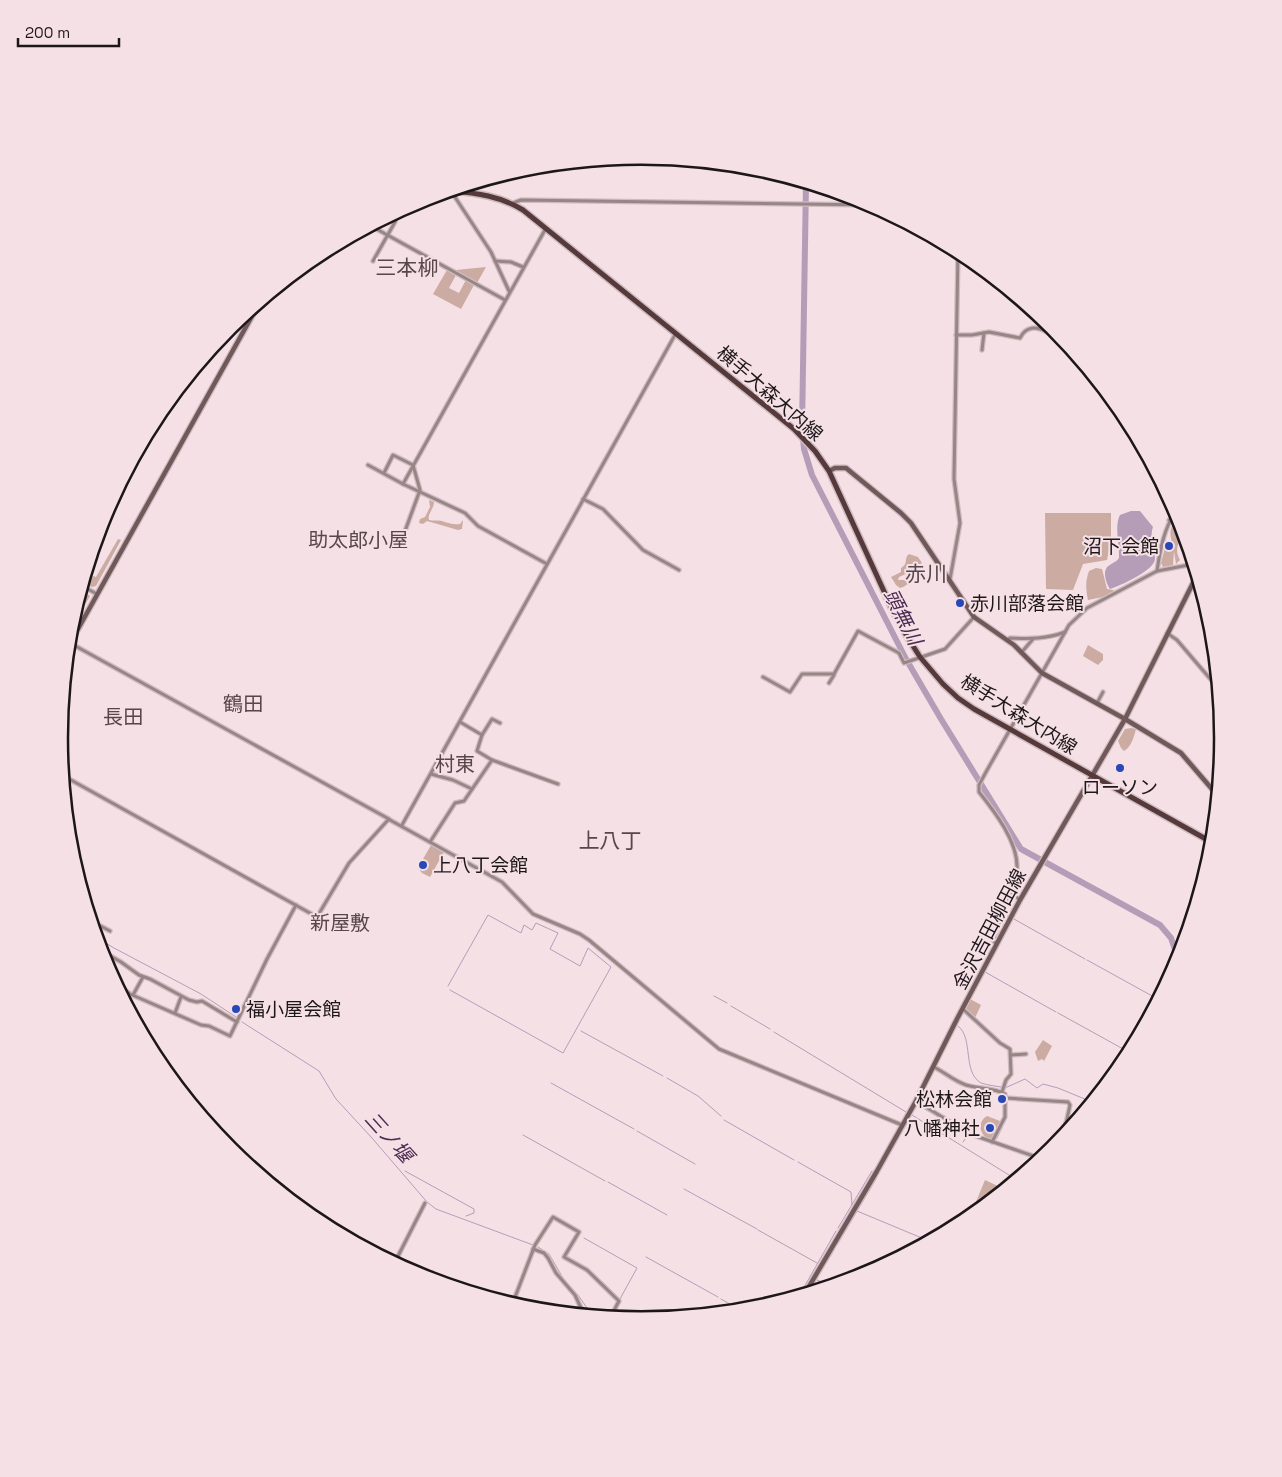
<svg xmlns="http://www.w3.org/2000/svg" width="1282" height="1477" font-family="'Space Grotesk','Noto Sans JP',sans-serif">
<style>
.green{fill:#cbaba2}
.water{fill:#b59db8}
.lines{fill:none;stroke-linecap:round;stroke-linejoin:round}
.stream{stroke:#b59db8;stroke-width:1}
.river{stroke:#b59db8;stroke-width:6}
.street-casing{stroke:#cebcc1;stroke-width:5.5}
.secondary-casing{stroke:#cebcc1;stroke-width:7}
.primary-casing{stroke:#cebcc1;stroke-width:8}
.street{stroke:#988687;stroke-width:3}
.secondary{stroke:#71595a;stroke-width:4.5}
.primary{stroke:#563a3b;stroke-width:5}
.poi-dot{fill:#2848b8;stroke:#f5e0e6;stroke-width:2}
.labels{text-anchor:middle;stroke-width:4;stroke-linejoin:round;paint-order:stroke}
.street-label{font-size:19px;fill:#1e1719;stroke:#f5e0e6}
.poi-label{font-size:19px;fill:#1e1719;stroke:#f5e0e6;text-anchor:end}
.neighbourhood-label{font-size:20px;fill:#57464b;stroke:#f5e0e6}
.water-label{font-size:20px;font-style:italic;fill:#4d2c53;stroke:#f5e0e6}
.quarter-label{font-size:21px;fill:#57464b;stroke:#f5e0e6}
.rim{fill:none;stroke:#1e1719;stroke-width:2.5}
</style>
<rect width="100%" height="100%" fill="#f5e0e6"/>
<g class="green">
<polygon points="486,267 477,283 455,271 456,270"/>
<polygon points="447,270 456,275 449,288 459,293 466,280 474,285 461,309 433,294"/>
<path d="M429,500L434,502C434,509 427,514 429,520C433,521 438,520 442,521C448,523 453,525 460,524L463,520L462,529L458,530L427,521L423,524L419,523L420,519L425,517L430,507Z"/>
<polygon points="1045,513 1111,513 1111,540 1107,560 1083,564 1073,590 1046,589"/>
<path d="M1174,523L1181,526L1180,534L1181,539C1176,546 1176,553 1180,560L1176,564L1174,551L1173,565L1163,567L1161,563L1165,548L1174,550C1172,541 1167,531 1174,523Z"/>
<polygon points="118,539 121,540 96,586 92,587 88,585 93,576 96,577"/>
<path d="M909,554L918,557L922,563L912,569V571L899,577L898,580H906L907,577L920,567L924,568V578H919L917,580C909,580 907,587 900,588L896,585L891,577L901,572V568C907,565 905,561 907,556Z"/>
<path d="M1096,568L1102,569L1107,589L1113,590L1114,591L1103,597L1088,600C1086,589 1085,582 1089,571Z"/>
<polygon points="81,589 90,596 69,633 72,617 85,593 80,590"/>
<polygon points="1088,645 1103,654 1103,660 1098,665 1083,656"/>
<path d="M1131,728L1136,729C1134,737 1131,747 1124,751L1121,748L1118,741L1125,729Z"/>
<polygon points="431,845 444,852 430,877 422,873 418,868"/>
<polygon points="970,999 981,1005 975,1018 965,1009"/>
<polygon points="1043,1040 1052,1046 1044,1061 1042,1059 1038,1061 1035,1052"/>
<path d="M987,1116L1000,1121L1003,1127L997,1139L990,1140C980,1135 976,1123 987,1116Z"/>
<polygon points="985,1180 1004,1189 973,1215 971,1214"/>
</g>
<path class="water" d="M1131,511H1140L1153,527C1149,537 1155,548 1155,559C1155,570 1120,586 1110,589C1107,585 1103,574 1106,569C1108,564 1116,563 1119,558C1120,546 1114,526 1120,515Z"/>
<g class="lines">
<g class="stream">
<polyline points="1014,919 1085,959"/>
<polyline points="96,937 114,948 201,994 236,1017"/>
<polyline points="1087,960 1154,997"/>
<polyline points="985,972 1056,1012"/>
<polyline points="448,986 488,915 521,933 524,925 532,930 536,923 558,933 550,949 580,966 588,948 611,967 563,1053 450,990"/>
<polyline points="714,996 727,1003"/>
<polyline points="1156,999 1158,1000"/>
<polyline points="731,1006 770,1029"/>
<polyline points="1058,1013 1125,1050"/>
<polyline points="242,1022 319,1071 336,1099 372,1138 427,1202 436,1209 533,1245"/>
<path d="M958,1026C974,1038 962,1072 981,1083C987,1085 995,1086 1001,1087"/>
<polyline points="581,1031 663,1076"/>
<polyline points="774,1032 906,1112"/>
<polyline points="1127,1051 1130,1053"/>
<polyline points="667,1078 698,1096 721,1116"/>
<polyline points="551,1083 634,1129"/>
<polyline points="1005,1088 1025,1079 1037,1088 1043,1084 1058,1088 1092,1102"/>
<polyline points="918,1105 968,1135 963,1142"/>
<polyline points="912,1115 1009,1175"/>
<polyline points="724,1120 794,1160"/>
<polyline points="637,1131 695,1164"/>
<polyline points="523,1135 605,1181"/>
<polyline points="798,1162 851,1192 852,1205"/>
<polyline points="405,1171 474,1209 474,1213 466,1216"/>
<polyline points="1013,1178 1017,1180"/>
<polyline points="608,1182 667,1215"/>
<polyline points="684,1189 757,1229"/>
<polyline points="857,1211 929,1241"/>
<polyline points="838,1228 872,1171"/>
<polyline points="758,1230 817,1263"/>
<polyline points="584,1238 637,1268 620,1299"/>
<polyline points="837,1245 876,1179"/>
<polyline points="538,1247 549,1254 563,1278"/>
<polyline points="369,1250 392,1260"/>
<polyline points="646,1257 718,1297"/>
<polyline points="817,1280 832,1286"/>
<polyline points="570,1287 578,1295 587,1308 598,1317"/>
<polyline points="808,1293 834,1250"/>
<polyline points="799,1296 836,1231"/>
<polyline points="721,1299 742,1311"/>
</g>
<polyline class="river" points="806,183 802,429 804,449 812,475 906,659 941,719 1021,849 1160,925 1171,938 1179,961"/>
<g class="street-casing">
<g id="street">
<polyline points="451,191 491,252 509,291"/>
<polyline points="471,192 473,184"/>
<polyline points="513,203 521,200 873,205"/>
<polyline points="371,226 505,300"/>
<polyline points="373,261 395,222 398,211"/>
<polyline points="495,261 511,262 523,267"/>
<path d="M956,335H972L989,332L1020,338C1026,326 1036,326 1047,332"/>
<polyline points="982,350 984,333"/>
<polyline points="368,465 403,484 465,513 478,526 547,564"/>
<polyline points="384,473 393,455 413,465 420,490 405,531"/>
<polyline points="403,484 546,228"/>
<polyline points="583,499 603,509 643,550 679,570"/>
<polyline points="1169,520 1181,523"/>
<path d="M1157,571C1160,550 1164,528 1176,511"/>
<polyline points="950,579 960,523 954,479 958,251"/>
<polyline points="82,586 97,594"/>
<polyline points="1167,633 1177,640 1218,688"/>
<path d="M1008,640L1010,638C1029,639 1047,639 1065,632"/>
<polyline points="70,643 389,819"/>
<polyline points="1021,653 1033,639"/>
<polyline points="763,677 790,692 802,674 834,674 858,631 899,653 904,663 945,649 974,617"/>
<polyline points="829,683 834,675"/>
<polyline points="1097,703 1103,692"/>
<polyline points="460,722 482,735 477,751 492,760 558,784"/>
<polyline points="482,735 492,719 500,723"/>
<polyline points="431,774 453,780 472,789"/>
<polyline points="62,775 317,917 349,863 388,820 390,820 502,882 533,914 580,934 589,940 719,1049 902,1125"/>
<polyline points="402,825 676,333"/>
<polyline points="430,842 455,803 464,801 492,760"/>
<polyline points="1010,891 1020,900"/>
<polyline points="91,921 110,931"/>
<path d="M996,944L993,940L1017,868C1018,842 995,812 979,792V785L986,772L1069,625L1087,608L1157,571L1194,564"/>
<polyline points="101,956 107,954 121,962 139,975 150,979 189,1000 197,1002 202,1001 237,1022"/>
<polyline points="113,981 130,994 201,1025 209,1026 230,1036 267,959 296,905"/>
<polyline points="133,995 143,977"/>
<polyline points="963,1009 1000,1043 1010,1049 1011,1074 1006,1080 1002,1092"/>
<polyline points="175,1013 181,997"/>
<polyline points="1011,1055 1026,1054"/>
<path d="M934,1067C944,1072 954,1081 966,1085C978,1089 994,1087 1005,1094V1117L992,1142"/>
<polyline points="1006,1098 1068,1102 1070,1105 1065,1128 1058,1143"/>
<polyline points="916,1101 970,1134 1042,1159"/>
<polyline points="1066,1123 1074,1124"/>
<polyline points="533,1249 544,1253 548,1258 556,1273 575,1295 581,1308 588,1316"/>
<polyline points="394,1264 425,1203"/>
<polyline points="512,1305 535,1245 553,1217 579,1232 564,1257 587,1270 619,1301 610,1318"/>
</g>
</g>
<g class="secondary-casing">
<g id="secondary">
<polyline points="829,471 835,468 846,468 901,513 911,523 974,617 1014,645 1042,673 1125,719 1181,753 1218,796"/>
<polyline points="68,647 261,300"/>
<polyline points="408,1271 430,1280"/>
<polyline points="804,1295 877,1171 916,1101 957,1019 1020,900 1125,719 1197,575"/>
</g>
</g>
<g class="primary-casing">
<path id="primary" d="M451,191C477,193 500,196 523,210L794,429L815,451L829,471L893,611L908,638L920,657L943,684L958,698L974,709L1213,843"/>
</g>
<use href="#street" class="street"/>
<use href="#secondary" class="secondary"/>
<use href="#primary" class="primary"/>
</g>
<g class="poi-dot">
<circle cx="1169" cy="546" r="5"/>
<circle cx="960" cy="603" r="5"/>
<circle cx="1120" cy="768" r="5"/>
<circle cx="423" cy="865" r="5"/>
<circle cx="236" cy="1009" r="5"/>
<circle cx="1002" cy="1099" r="5"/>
<circle cx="990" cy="1128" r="5"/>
</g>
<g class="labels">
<g class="street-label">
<text transform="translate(770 393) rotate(41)" y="7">横手大森大内線</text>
<text transform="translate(1019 714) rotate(32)" y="7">横手大森大内線</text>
<text transform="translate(989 929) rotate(-62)" y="7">金沢吉田柳田線</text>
</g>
<g class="poi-label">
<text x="1159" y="553">沼下会館</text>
<text x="970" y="610" text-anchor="start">赤川部落会館</text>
<text x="1120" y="794" text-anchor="middle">ローソン</text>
<text x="433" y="872" text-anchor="start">上八丁会館</text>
<text x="246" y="1016" text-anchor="start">福小屋会館</text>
<text x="992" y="1106">松林会館</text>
<text x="980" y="1135">八幡神社</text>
</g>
<g class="neighbourhood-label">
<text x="358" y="547">助太郎小屋</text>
<text x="243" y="711">鶴田</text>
<text x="123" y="724">長田</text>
<text x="455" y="771">村東</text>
<text x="340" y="930">新屋敷</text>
</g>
<g class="water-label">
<text transform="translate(903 617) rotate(63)" y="7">頭無川</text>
<text transform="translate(389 1137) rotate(48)" y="7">三ノ堰</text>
</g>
<g class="quarter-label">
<text x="407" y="275">三本柳</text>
<text x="926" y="581">赤川</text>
<text x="610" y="848">上八丁</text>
</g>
</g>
<path d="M0 0H1282V1477H0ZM68 738a573 573 0 1 1 1146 0a573 573 0 1 1-1146 0Z" fill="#f5e0e6" fill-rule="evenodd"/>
<path class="rim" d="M68 738a573 573 0 1 1 1146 0a573 573 0 1 1-1146 0Z"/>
<path d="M18 38v8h101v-8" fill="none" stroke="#1e1719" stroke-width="2.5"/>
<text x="25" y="38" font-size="15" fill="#1e1719" stroke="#f5e0e6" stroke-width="4" paint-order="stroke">200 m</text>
</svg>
